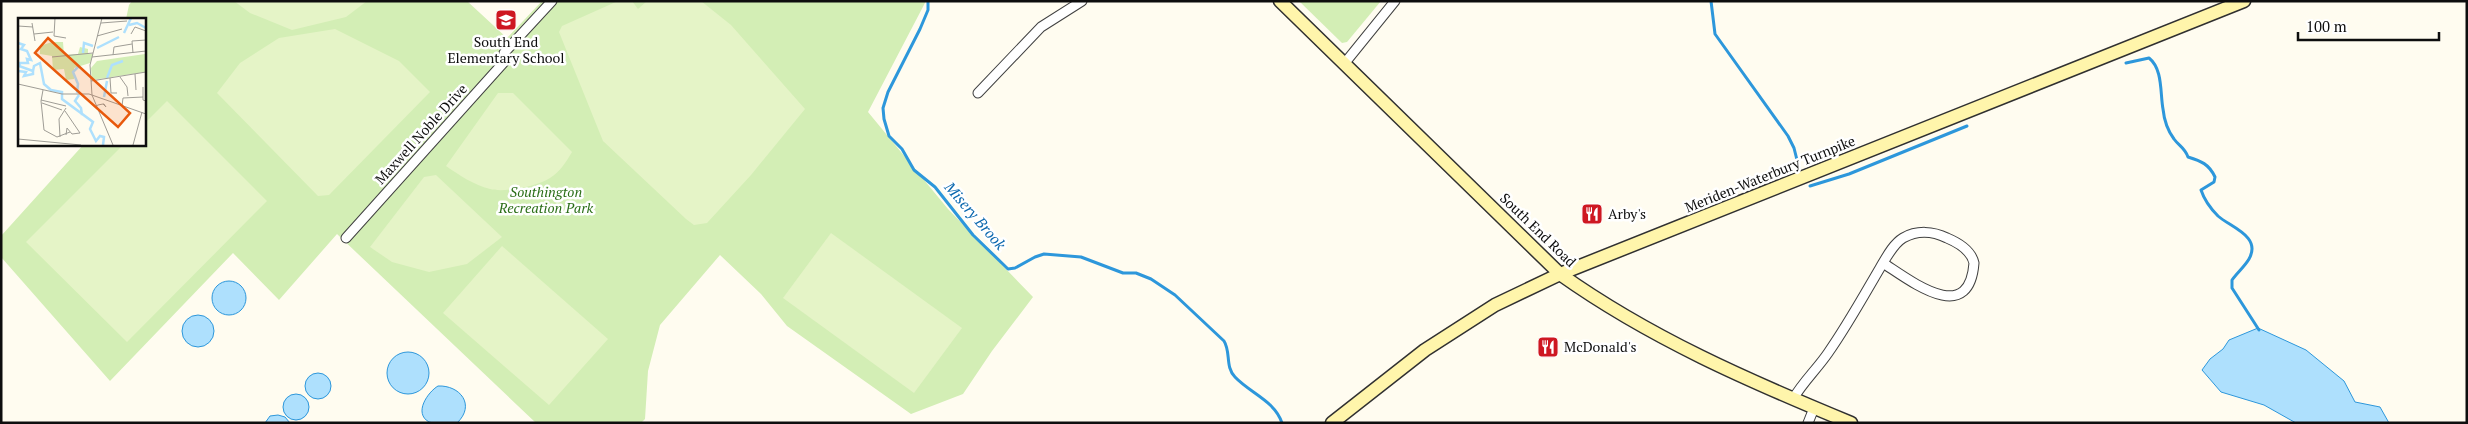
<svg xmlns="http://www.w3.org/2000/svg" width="2468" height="424" font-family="'PT Serif',serif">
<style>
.green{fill:#d3eeb5}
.pitch{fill:#e5f4c7}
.water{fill:#aee0fd;stroke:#2d97db}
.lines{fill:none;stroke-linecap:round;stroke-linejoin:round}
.stream{stroke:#2d97db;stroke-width:3}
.street-casing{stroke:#414141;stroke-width:11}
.secondary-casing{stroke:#303030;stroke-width:15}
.street{stroke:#fff;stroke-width:9}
.secondary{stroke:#fff5ab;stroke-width:12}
.labels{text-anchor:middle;stroke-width:5;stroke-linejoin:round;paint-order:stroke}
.poi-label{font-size:14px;fill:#0e0e0e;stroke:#fff;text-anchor:start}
.street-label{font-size:14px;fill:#0e0e0e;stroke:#fff}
.park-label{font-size:14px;font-style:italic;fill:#2a6e17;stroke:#fff}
.water-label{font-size:15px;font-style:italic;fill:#0a67ae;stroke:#fff}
.inset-river{fill:none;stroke:#aee0fd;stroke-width:2.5}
.inset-road{fill:none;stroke:#9f9d96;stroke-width:1}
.view{fill:#e8590c;fill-opacity:0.15;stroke:#e8590c;stroke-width:2.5}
.inset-edge{fill:none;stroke:#0e0e0e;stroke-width:2.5}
</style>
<rect width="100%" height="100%" fill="#fffcf0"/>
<g class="green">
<polygon points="132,1 467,1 507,38 542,1 926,1 868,112 948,209 1033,297 992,351 963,394 911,414 787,326 761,294 720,255 660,325 648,371 645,419 641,423 536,423 337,234 279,300 233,253 110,381 1,257 1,236 84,144 144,144 144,19 126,19 129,5"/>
<polygon points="1299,1 1381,1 1347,42 1342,43"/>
</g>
<g class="pitch">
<polygon points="234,1 367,1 346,17 292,30 250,13"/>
<polygon points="618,1 632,1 638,9 647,1 701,1 731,25 805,109 751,175 707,223 694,225 686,219 603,141 559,32 562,26"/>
<polygon points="335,29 399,61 430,92 329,195 318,196 217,93 240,63 279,38"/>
<path d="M498,93H513L572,152C566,162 560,172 550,178C538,186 504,193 490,189C474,185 459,175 446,166Z"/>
<polygon points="167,101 267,201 127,342 26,242 124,144 144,144 144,124"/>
<polygon points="436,175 502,237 467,264 429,272 392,262 370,247 424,177"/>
<polygon points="831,233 962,328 914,393 783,298"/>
<polygon points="502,246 608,339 549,405 443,313"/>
</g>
<g class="water">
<circle cx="229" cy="298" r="17"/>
<circle cx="198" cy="331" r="16"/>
<polygon points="2258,328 2306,350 2344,381 2355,402 2380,407 2389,423 2296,423 2264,405 2221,392 2202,370 2210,359 2223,349 2229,340"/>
<circle cx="408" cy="373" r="21"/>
<circle cx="318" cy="386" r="13"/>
<path d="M438,386C460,385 476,405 457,423C450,423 436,424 429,422C413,413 428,392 438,386Z"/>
<circle cx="296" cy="407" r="13"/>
<polygon points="278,415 285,417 290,423 265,423 270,416"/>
</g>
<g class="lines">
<g class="stream">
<path d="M928,1V10L920,29L888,92L883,108L884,119L889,136L902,149L914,170L935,187L973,235L1008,269L1015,268L1035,257L1044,254L1081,257L1123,273H1136L1151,279L1175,295L1224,341C1231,352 1225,367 1235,377C1250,393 1275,401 1282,423"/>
<polyline points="1711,1 1715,34 1788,136 1794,148 1799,168"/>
<path d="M2126,63L2149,58C2163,69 2160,93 2163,109C2164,119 2168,131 2174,139C2179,146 2185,148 2188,157C2201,161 2209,164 2215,177L2214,182L2201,190C2204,199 2211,209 2218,216C2230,227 2262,236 2249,259C2245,266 2237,273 2232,280V288L2259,330"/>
<polyline points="1810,186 1849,174 1967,126"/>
</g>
<g class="street-casing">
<g id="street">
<polyline points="1344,64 1395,1"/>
<polyline points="978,93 1041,27 1082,1"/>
<polyline points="346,238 505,61 504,53 552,1"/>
<path d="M1793,399C1803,382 1817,369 1828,353C1847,326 1863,297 1880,268C1886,258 1893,244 1903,238C1917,230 1933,231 1947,238C1959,243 1971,250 1974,263C1969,327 1911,281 1883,263"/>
<polyline points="1808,423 1814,408"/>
</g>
</g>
<g class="secondary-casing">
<g id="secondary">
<path d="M1280,1L1560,274C1650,338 1749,381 1851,423"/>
<polyline points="1332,423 1425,350 1495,305 1560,274 2244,1"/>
</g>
</g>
<use href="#street" class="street"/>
<use href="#secondary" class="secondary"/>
</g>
<defs>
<g id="school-square" transform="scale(1.125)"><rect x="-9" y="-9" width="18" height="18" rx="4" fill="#ce1721" stroke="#fff"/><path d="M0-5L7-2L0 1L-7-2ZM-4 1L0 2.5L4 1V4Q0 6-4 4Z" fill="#fff"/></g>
<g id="restaurant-square" transform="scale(1.125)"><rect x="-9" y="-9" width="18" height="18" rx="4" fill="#ce1721" stroke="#fff"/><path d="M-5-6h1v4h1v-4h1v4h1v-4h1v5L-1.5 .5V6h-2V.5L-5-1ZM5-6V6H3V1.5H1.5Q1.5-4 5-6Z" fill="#fff"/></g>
</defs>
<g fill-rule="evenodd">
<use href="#school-square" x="506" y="20"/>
<use href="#restaurant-square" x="1592" y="214"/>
<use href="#restaurant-square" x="1548" y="347"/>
</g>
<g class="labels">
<g class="poi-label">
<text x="506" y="47" text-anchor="middle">South End<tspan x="506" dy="16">Elementary School</tspan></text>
<text x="1608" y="219">Arby's</text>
<text x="1564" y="352">McDonald's</text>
</g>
<g class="street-label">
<text transform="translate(421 134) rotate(-48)" y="5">Maxwell Noble Drive</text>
<text transform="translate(1770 174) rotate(-22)" y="5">Meriden-Waterbury Turnpike</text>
<text transform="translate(1538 230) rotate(44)" y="5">South End Road</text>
</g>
<g class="park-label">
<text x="546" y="197">Southington<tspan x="546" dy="16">Recreation Park</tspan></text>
</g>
<g class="water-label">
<text transform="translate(975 216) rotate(49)" y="5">Misery Brook</text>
</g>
</g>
<g transform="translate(18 18)">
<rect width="128" height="128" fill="#fffcf0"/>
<path d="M34,24H45L46,37L60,36L62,29L70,31V36H75L72,45L56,50V61L48,62L46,51L35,52L34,38L22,36V28ZM127,36V54L74,62L73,50L79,43Z" fill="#d3eeb5"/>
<path class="inset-river" d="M111,7L119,5L128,10M106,15L113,0M0,25L6,27L3,31L9,33L13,42L9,41L10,45H2L1,48L15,53L16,48L22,45L26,66L33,72L44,74V81L75,104L72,111L78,123L82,118L86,119L85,127M79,30L101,19M65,35L66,25L75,28M0,53L8,54L6,58L15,56V53M89,60L94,47L105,43M59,75L60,66L55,54L61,48M61,77L57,83L63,90L64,97M86,79L89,63"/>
<path class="inset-road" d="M37,0L36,18L48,20M84,0L72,47L74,77L95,127M14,5L17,23M83,5L109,3M0,8L15,9M16,16L35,14M113,16L117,9L128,13M79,18L104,11M115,35L114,23L128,22M95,37L96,29L114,26M34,39L75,35M74,39L128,33M117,56L118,72M102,59L109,69L110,78M92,60L93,75H99M73,63L128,54M0,66L44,76H71L128,96M125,69V82L128,83M25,72L23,83L26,112L39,119L52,114M23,82L48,88M24,85L44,92M78,88L80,87L85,86H86L88,89L85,86M104,88L105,80L125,79M47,93L62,115L54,116L49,110L48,117M42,119L41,101L48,90M0,121L63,127M115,127L124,94"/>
<path class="view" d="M30,20L112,95L100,109L17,35Z"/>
<rect width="128" height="128" class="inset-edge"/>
</g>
<rect width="2468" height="424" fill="none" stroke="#0e0e0e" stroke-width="5"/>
<path d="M2298 32v8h141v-8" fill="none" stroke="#0e0e0e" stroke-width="2.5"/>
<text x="2306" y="32" font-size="15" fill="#0e0e0e" stroke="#ffffff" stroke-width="4" paint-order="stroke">100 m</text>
</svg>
